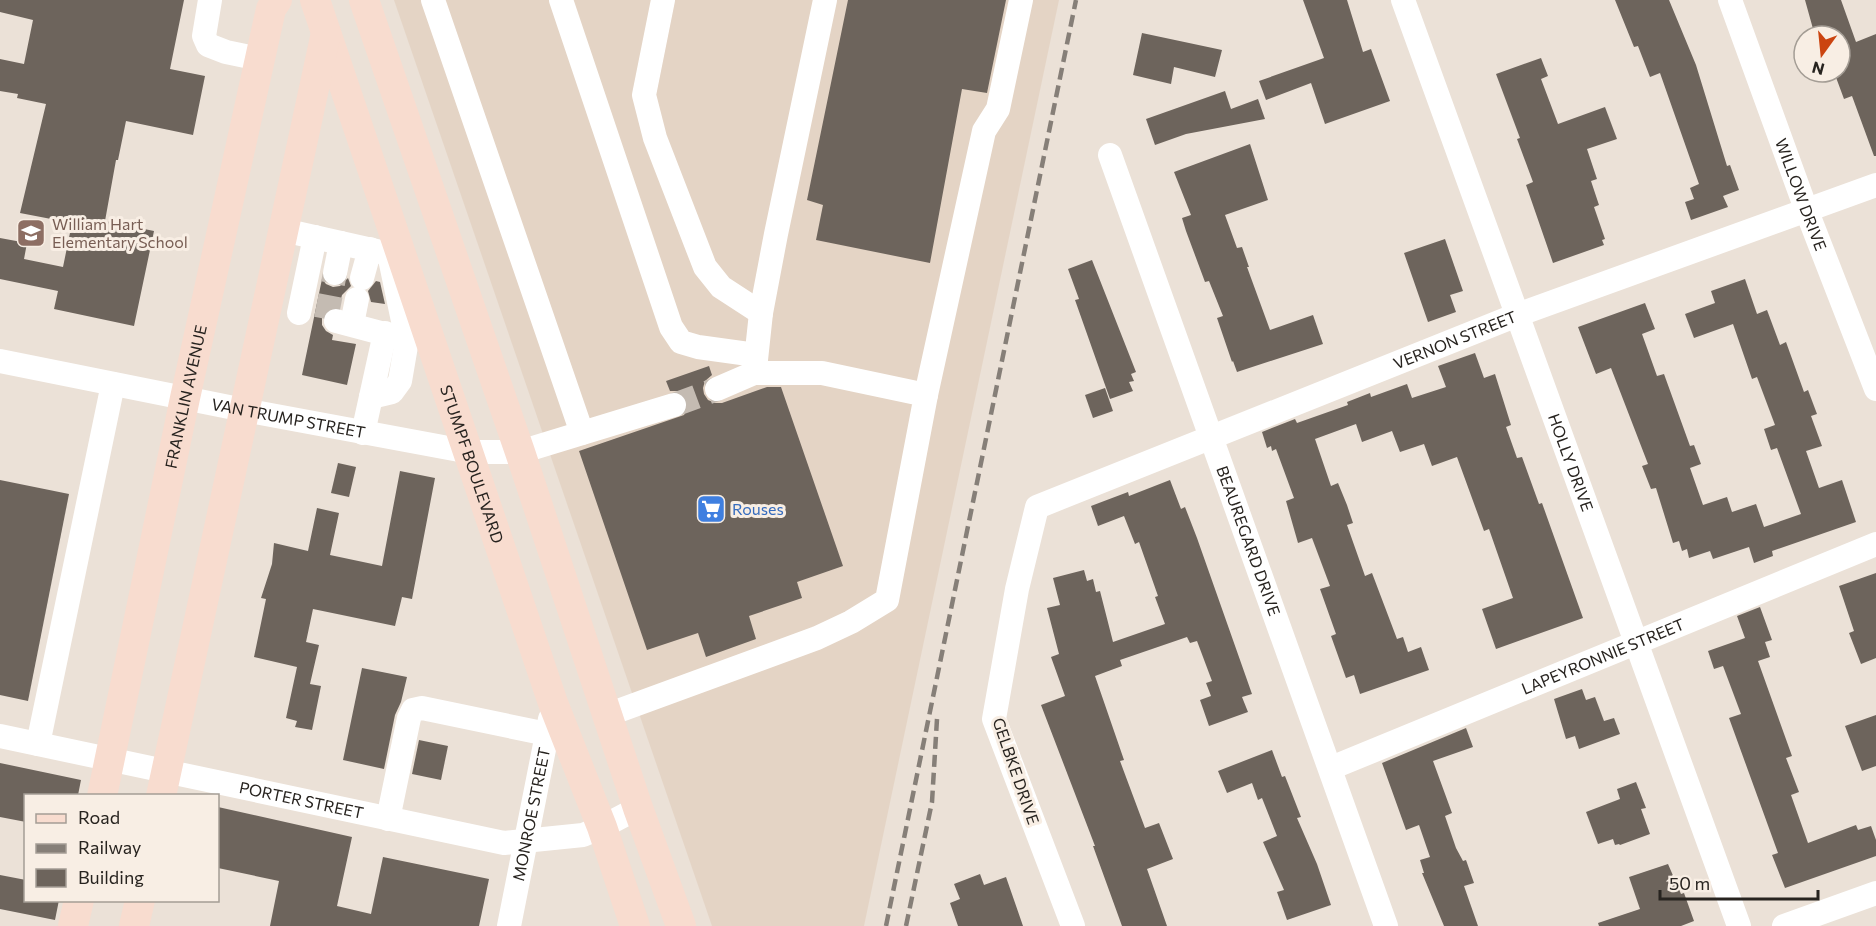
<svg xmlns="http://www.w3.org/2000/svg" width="1876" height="926" font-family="Commissioner,sans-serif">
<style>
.built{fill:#e4d4c5}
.building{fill:#6d645c}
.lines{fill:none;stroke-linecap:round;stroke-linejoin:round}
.minor-tunnel{stroke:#c4bbb2;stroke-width:24;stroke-dasharray:24 12;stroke-linecap:butt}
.minor{stroke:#fff;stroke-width:24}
.major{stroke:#f8dccf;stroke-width:30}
.rail{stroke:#867f78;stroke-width:4.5;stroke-dasharray:12 6;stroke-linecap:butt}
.labels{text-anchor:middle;stroke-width:6;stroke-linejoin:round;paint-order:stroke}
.street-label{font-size:16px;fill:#27231f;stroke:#f8eee4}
.education-label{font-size:16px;fill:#785e54;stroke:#f8eee4;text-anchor:start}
.shop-label{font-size:16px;fill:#366cbe;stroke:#f8eee4;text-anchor:start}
</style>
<rect width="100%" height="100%" fill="#ebe1d7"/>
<polygon class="built" points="394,0 1059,0 864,926 712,926"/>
<g class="building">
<polygon points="0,0 184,0 170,69 205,76 193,135 126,121 118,160 116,160 105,221 154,231 134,326 54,309 58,291 0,279 0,238 27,243 24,259 63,267 72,223 20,213 46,104 17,98 18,94 0,91 0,59 24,64 33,20 0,12"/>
<polygon points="848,0 1006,0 987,93 962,89 930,263 816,240 823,205 807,200"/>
<polygon points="1303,0 1347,0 1363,52 1371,49 1390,101 1325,124 1311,83 1266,100 1259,81 1324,58"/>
<polygon points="1615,0 1669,0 1696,65 1727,166 1730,165 1739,190 1723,196 1728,207 1691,220 1685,202 1694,199 1690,188 1699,184 1660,73 1650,77 1638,46 1634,47"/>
<polygon points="1805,0 1841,0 1856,42 1876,34 1876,156 1874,156 1852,96 1844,99 1834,72 1840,72 1840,36 1815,36"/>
<polygon points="1142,33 1222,50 1215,77 1174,67 1171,84 1133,75"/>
<polygon points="1541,58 1548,76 1541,79 1558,124 1605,107 1617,139 1587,149 1597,179 1591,181 1599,205 1594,207 1605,239 1602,240 1604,245 1553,263 1526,185 1533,182 1517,139 1520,138 1496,74"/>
<polygon points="1225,91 1231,109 1258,99 1265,119 1186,134 1155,145 1146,119"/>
<polygon points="1250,144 1268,200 1225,215 1237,248 1242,247 1249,267 1247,267 1270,330 1313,315 1323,344 1237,372 1233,361 1232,362 1217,318 1223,316 1209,281 1205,282 1186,231 1182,218 1191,215 1174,172"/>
<polygon points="1445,239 1463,291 1450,295 1456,312 1428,322 1404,253"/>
<polygon points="1092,260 1136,372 1131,374 1134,381 1129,382 1133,391 1110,399 1075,300 1079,299 1068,269"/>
<polygon points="348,278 351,286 342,295 339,307 332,307 326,311 322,318 322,325 326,331 333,335 332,340 356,344 347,385 302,375 322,279 326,284 333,287 340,286"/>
<polygon points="1745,279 1757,314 1767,310 1780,345 1786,342 1804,392 1808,390 1817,414 1811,416 1822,446 1806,451 1819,488 1842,480 1856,522 1772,551 1773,556 1754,563 1749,547 1713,559 1710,551 1689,558 1687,549 1682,551 1679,541 1673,543 1656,488 1651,489 1642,466 1648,464 1611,368 1596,374 1578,327 1645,303 1655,329 1642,334 1657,376 1664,374 1690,446 1694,445 1701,464 1690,468 1703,505 1727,497 1732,512 1756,504 1764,527 1801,514 1777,448 1771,450 1764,429 1775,425 1757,377 1752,379 1733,324 1694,338 1685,314 1715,303 1711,291"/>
<polygon points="376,281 380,282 385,304 371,302 368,291"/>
<polygon points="1475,353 1484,378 1495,374 1511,425 1506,427 1517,458 1522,457 1539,504 1542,503 1583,618 1496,649 1482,609 1513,598 1489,529 1484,531 1457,457 1432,466 1424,444 1400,452 1392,431 1362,442 1356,424 1315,439 1331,486 1338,483 1347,505 1353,523 1347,525 1365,576 1372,573 1397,639 1403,637 1408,652 1421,647 1429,670 1360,694 1354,675 1346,678 1331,636 1336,634 1320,589 1330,586 1312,538 1298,543 1286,501 1294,498 1276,449 1272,451 1271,446 1267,448 1262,432 1295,419 1297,423 1348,405 1347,402 1370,393 1371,397 1407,384 1412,398 1446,387 1438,366"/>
<polygon points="709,366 712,375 705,381 703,388 704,394 708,400 715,403 722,403 767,387 781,387 843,566 797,582 802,598 749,616 756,639 706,657 698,633 647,650 579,451 684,415 688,408 687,400 683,394 678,391 670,391 666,381"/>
<polygon points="1105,388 1113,411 1093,418 1085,395"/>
<polygon points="338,463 356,467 349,497 331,493"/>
<polygon points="400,471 435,478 412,599 402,597 395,626 313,609 306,642 319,645 310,684 321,686 312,730 295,727 297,721 286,718 297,667 254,657 266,599 261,598 272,564 274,543 308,551 317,508 339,513 330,555 382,566"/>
<polygon points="0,480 69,494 28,701 0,695"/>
<polygon points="1170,480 1181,509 1185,507 1197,538 1252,694 1242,697 1248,712 1209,726 1200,700 1211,696 1206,683 1212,681 1197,641 1190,643 1187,637 1120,660 1122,666 1095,676 1124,760 1120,761 1145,828 1159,823 1173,859 1147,869 1167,926 1122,926 1093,846 1095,846 1041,705 1065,696 1051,657 1059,654 1047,608 1060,605 1053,578 1084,570 1087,581 1093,579 1096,592 1100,591 1113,642 1165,624 1155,597 1158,596 1139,542 1135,544 1124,516 1098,526 1091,506 1128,492 1129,496"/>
<polygon points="1876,573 1876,658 1861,664 1849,633 1854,631 1839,586"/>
<polygon points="1760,607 1772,640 1765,642 1770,657 1758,661 1792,756 1786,758 1799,792 1791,795 1808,843 1856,825 1858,830 1871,826 1876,840 1876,856 1785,888 1772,855 1778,853 1729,718 1741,714 1723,666 1714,669 1708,651 1745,638 1737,616"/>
<polygon points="362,668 407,677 401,702 395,715 384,769 343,760"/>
<polygon points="1582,689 1586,700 1595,697 1604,721 1614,718 1620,734 1579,749 1575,736 1566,739 1554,699"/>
<polygon points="1876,715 1876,766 1862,771 1845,726"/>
<polygon points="1466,728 1473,747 1433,761 1452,813 1445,816 1456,848 1463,861 1466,860 1474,883 1464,886 1478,926 1444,926 1422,873 1424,873 1420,860 1430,857 1419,825 1406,830 1382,763"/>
<polygon points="419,740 448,746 441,780 412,774"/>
<polygon points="1272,750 1282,777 1285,776 1301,817 1297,818 1317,864 1331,905 1287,920 1277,892 1284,890 1263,842 1277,836 1262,798 1258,800 1252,783 1227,793 1218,771"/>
<polygon points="0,763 81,780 78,795 26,795 26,822 0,817"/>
<polygon points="1636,782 1646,808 1641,809 1650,834 1620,845 1619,844 1615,845 1613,839 1598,844 1586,812 1620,799 1617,789"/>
<polygon points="218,807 352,837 337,906 371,914 383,857 489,879 479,926 270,926 279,881 218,868"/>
<polygon points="1668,864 1681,894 1684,893 1694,921 1681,926 1599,926 1598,923 1640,909 1629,877"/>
<polygon points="980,874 984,885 1006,877 1023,926 958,926 950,903 960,899 954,884"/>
<polygon points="0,875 26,880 26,900 59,900 55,920 0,909"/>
</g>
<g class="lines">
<g class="minor-tunnel">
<polyline points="326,319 335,273"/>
<polyline points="674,405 717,389"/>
</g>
<g class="minor">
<polyline points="210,0 204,36 208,45 226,52 260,59"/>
<polyline points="433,0 582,433"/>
<polyline points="561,0 671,327 681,342 698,347 756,355"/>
<polyline points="663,0 644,95 655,138 705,267 721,287 761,313"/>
<path id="s1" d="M1403,0L1739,926"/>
<path id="s2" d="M1730,0L1806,209L1876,389"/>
<path id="s3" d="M1110,155C1201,412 1296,668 1386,926"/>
<polyline points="283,230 403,257"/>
<polyline points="335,273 341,243"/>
<polyline points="362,278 370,249"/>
<polyline points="299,313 315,237"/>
<polyline points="336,321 400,338"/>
<polyline points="352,324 357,299"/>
<path id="s4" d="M0,361L244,410L470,452H520L674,405"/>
<polyline points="755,369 761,313 776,234 825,0"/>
<polyline points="926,395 984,131 998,109 1021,0"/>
<polyline points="371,397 392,392 400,381 407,340 389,254"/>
<polyline points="363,433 385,333"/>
<polyline points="607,715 817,638 851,622 887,600 926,395 822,373 754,373 717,389"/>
<path id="s5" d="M0,736L504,843L583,835L602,827L638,808"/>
<polyline points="38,744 113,384"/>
<path id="s6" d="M1331,768L1876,544"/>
<polyline points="388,819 409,718 413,710 422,708 547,734"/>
<path id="s7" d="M509,926L550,719"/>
<path id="s8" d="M1073,926L994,719L1017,589L1037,507L1517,315L1876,185"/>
<polyline points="1784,926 1876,893"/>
</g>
<g class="major">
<path id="s9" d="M315,0L553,703L602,827L635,926"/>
<polyline points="364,0 520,452 638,808 681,926"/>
<path id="s10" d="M102,796L185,398L271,9L277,0"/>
<polyline points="161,796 326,33"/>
<polyline points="73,926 79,900"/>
<polyline points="134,926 140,900"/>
</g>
<g class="rail">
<polyline points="886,926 1076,0"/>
<polyline points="906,926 932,802 937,719"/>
</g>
</g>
<defs>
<g id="school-square" transform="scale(1.5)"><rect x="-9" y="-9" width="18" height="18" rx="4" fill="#8d6e63" stroke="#f8eee4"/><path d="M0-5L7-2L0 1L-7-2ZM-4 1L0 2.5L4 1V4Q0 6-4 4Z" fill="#fff"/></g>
<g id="supermarket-square" transform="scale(1.5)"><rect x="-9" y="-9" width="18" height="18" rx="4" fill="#3f7fe0" stroke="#f8eee4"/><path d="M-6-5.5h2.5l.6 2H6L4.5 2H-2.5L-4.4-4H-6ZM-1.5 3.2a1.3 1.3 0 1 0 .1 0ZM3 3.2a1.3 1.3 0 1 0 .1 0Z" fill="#fff"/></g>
</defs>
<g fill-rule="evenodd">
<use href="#school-square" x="31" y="233"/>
<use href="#supermarket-square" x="711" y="509"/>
</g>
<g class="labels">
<g class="street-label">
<text dy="6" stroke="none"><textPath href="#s2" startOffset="207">WILLOW DRIVE</textPath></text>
<text dy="6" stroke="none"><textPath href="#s8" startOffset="888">VERNON STREET</textPath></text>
<text dy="6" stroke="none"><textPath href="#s10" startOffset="408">FRANKLIN AVENUE</textPath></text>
<text dy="6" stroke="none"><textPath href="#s4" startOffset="294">VAN TRUMP STREET</textPath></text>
<text dy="6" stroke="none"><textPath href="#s1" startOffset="492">HOLLY DRIVE</textPath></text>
<text dy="6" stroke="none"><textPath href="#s9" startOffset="490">STUMPF BOULEVARD</textPath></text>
<text dy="6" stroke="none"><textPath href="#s3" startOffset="410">BEAUREGARD DRIVE</textPath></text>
<text dy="6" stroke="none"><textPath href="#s6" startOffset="294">LAPEYRONNIE STREET</textPath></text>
<text transform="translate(1016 771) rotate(71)" y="6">GELBKE DRIVE</text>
<text dy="6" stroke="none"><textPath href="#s5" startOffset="308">PORTER STREET</textPath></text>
<text dy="6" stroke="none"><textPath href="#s7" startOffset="114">MONROE STREET</textPath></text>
</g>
<g class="education-label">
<text x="52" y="230">William Hart<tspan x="52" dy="18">Elementary School</tspan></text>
</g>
<g class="shop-label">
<text x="732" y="515">Rouses</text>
</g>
</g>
<rect x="24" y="794" width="195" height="108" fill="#f8eee4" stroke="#a49d95" stroke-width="1.5"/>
<rect x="36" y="814" width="30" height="9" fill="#f8dccf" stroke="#a49d95" stroke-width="1.5"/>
<text x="78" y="824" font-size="18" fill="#27231f">Road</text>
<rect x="36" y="844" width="30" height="9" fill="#867f78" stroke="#a49d95" stroke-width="1.5"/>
<text x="78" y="854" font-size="18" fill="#27231f">Railway</text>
<rect x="36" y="869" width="30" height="18" fill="#6d645c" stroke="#a49d95" stroke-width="1.5"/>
<text x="78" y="884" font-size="18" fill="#27231f">Building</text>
<g transform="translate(1822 54) rotate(195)"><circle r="28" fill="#f8eee4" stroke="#a49d95" stroke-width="1.5"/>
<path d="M0-4.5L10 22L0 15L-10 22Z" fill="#cb4410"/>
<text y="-9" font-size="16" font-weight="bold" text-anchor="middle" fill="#27231f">N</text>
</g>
<path d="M1660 890v9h158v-9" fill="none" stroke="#27231f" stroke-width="3"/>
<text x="1669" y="890" font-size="18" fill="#27231f" stroke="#f8eee4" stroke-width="4.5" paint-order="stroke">50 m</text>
</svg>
